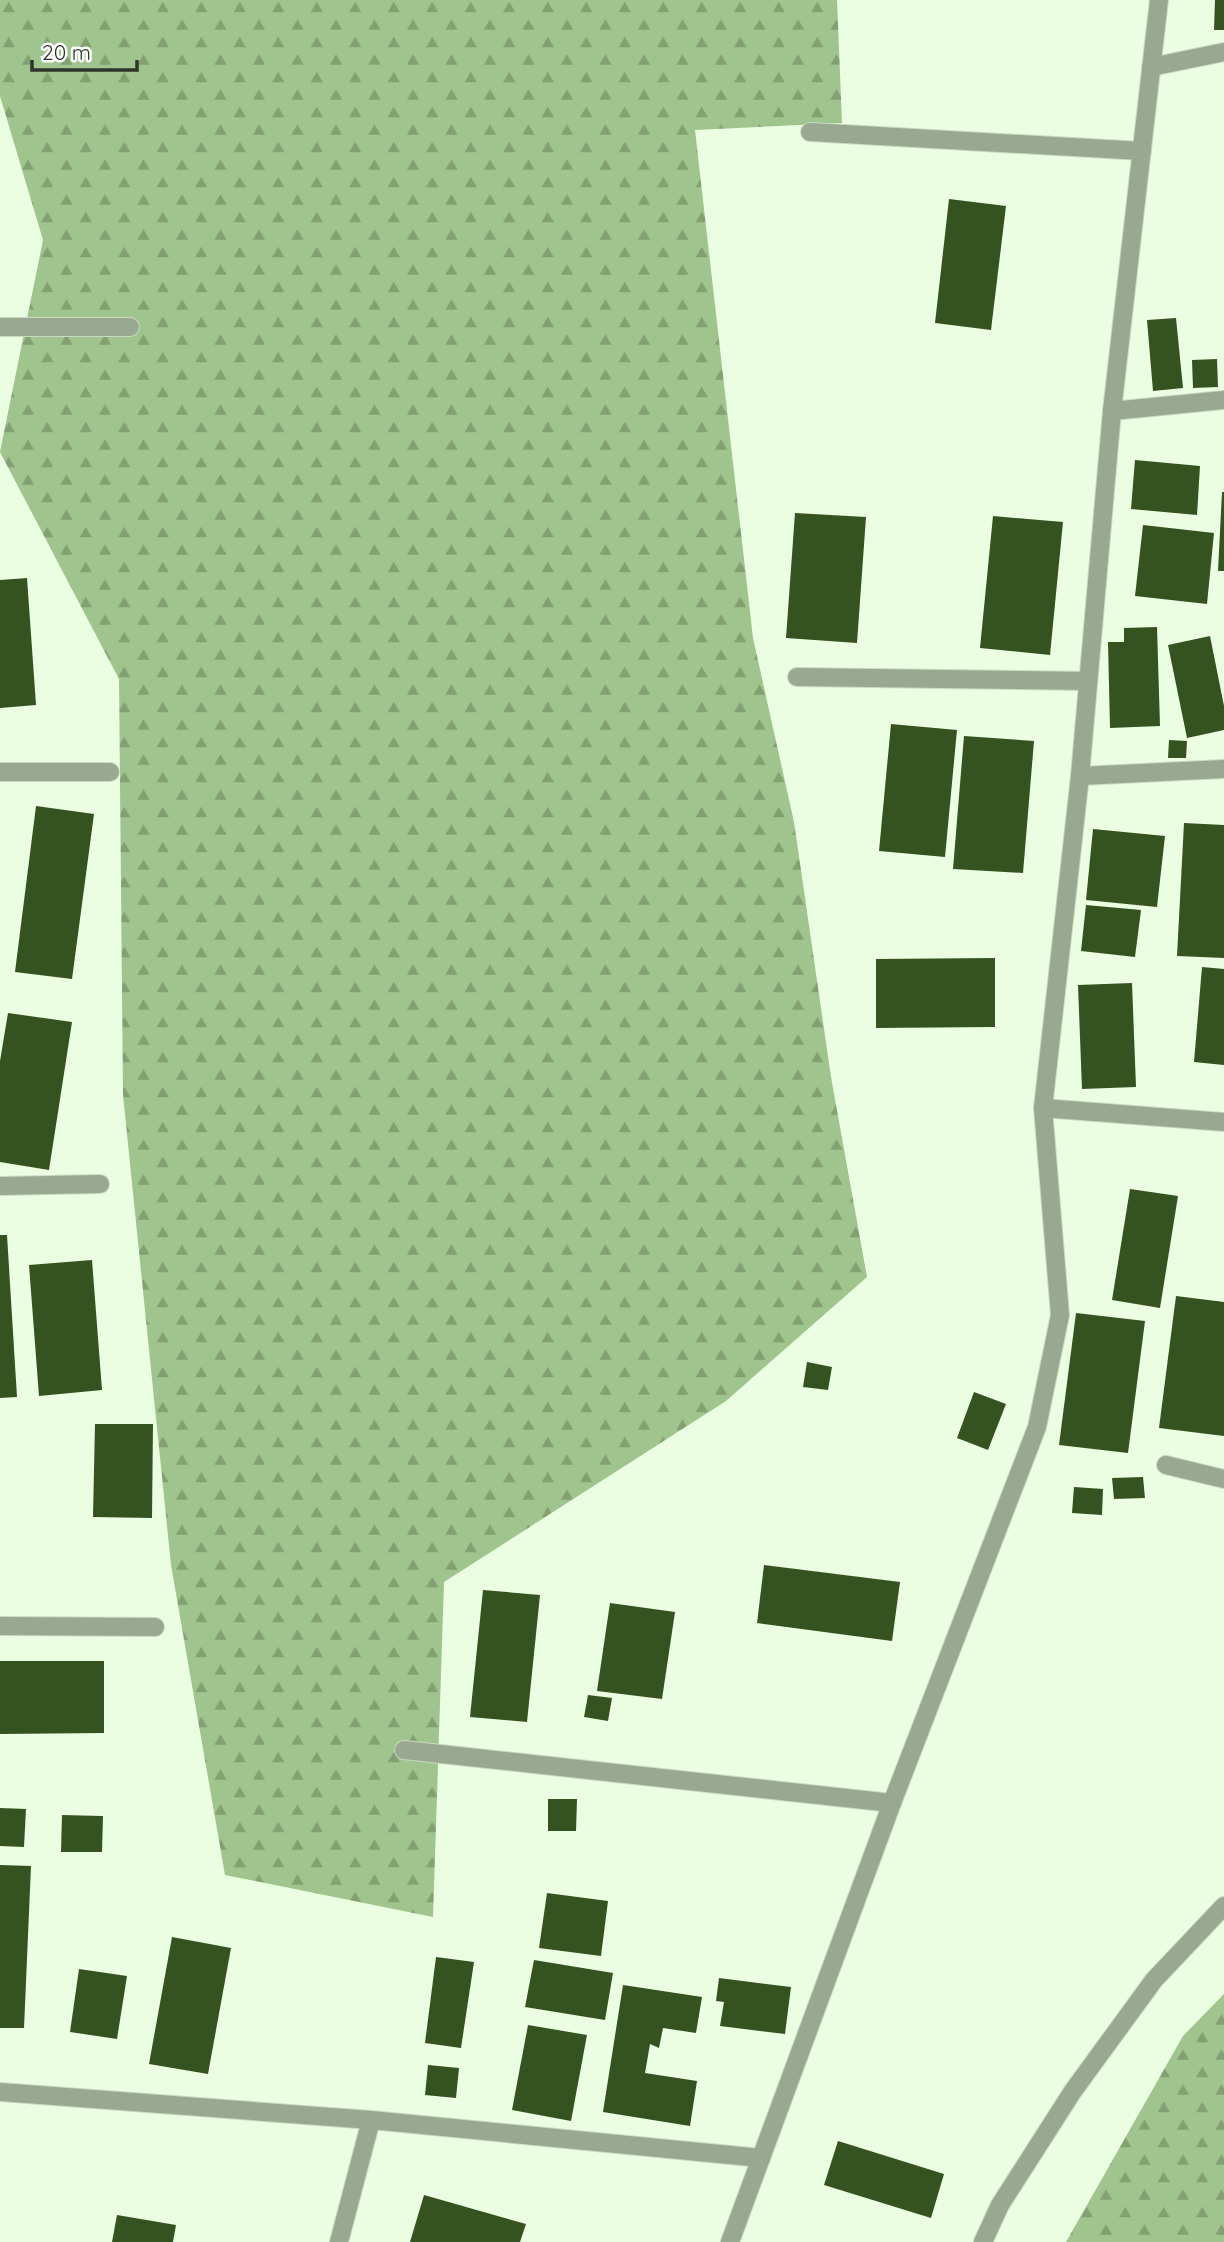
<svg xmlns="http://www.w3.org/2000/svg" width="1224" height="2242" font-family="Quicksand,sans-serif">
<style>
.forest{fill:url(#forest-firs)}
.building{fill:#355321}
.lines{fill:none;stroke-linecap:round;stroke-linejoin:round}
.minor-casing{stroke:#c9dac0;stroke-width:20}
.minor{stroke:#99a890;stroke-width:18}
</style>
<defs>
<pattern id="forest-firs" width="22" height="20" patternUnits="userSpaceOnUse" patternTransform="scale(1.75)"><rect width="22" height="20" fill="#a0c48d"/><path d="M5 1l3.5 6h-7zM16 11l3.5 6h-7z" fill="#83a073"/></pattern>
</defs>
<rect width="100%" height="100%" fill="#ebfee1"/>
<g class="forest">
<polygon points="0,0 837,0 842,123 695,130 753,638 794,822 831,1077 867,1277 726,1401 444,1582 433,1917 225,1875 171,1565 123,1095 119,679 0,452 43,240 0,96"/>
<polygon points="1224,1994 1224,2242 1066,2242 1183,2036"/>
</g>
<g class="building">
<polygon points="1215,0 1224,0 1224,30 1214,30"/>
<polygon points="949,199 1006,206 991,330 935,323"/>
<polygon points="1176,318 1183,388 1153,391 1147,320"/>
<polygon points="1217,359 1218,387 1193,388 1192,360"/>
<polygon points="1135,460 1200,466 1197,515 1131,509"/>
<polygon points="1222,492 1224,492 1224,571 1218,571"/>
<polygon points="795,513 866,517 857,643 786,638"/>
<polygon points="993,516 1063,522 1050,655 980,648"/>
<polygon points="1143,525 1214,533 1207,604 1135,596"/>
<polygon points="27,578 36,705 0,708 0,580"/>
<polygon points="1157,627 1160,726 1110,728 1108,642 1124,642 1124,628"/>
<polygon points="1210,636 1224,706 1224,730 1187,738 1168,645"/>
<polygon points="891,724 957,730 945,857 879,851"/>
<polygon points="964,736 1034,741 1023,873 953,869"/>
<polygon points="1169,740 1187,741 1186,758 1168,758"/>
<polygon points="36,806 94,814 72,979 15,972"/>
<polygon points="1184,823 1224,825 1224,958 1177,956"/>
<polygon points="1093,829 1165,836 1157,907 1086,900"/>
<polygon points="1086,905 1141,910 1135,957 1081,951"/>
<polygon points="995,958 995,1027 876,1028 876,959"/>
<polygon points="1202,967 1224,969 1224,1065 1194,1062"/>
<polygon points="1132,983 1136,1087 1082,1089 1078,985"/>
<polygon points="8,1013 72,1022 49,1170 0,1162 0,1061"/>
<polygon points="1130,1189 1178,1196 1160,1308 1112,1300"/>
<polygon points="0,1235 7,1235 17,1397 0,1398"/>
<polygon points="92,1260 102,1390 39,1396 29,1265"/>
<polygon points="1176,1296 1224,1302 1224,1436 1159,1428"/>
<polygon points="1076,1313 1145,1321 1128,1453 1059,1445"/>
<polygon points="807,1362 832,1367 828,1390 803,1387"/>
<polygon points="974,1392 1006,1404 988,1450 957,1438"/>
<polygon points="95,1424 153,1424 152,1518 93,1517"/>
<polygon points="1143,1477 1145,1498 1114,1499 1112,1478"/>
<polygon points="1074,1487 1103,1489 1102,1515 1072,1513"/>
<polygon points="764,1565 900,1582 892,1641 757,1623"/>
<polygon points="483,1590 540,1595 527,1722 470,1717"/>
<polygon points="610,1603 675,1612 662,1699 597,1691"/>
<polygon points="0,1661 104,1661 104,1733 0,1734"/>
<polygon points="588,1695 612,1698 608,1721 584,1717"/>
<polygon points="548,1799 577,1799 576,1831 548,1831"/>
<polygon points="0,1808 26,1809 24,1847 0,1846"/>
<polygon points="62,1815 103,1816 102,1852 61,1852"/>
<polygon points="0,1865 31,1866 24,2028 0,2028"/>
<polygon points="547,1893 608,1901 601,1956 539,1948"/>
<polygon points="172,1937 231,1948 208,2074 149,2064"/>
<polygon points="436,1957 474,1962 461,2048 425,2043"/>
<polygon points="534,1960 613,1973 605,2020 525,2007"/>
<polygon points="79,1969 127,1976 117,2039 70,2032"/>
<polygon points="719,1978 791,1987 785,2034 720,2026 724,2002 716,2001"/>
<polygon points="623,1985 702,1997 696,2033 663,2028 659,2048 650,2044 645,2073 697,2081 690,2126 603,2112"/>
<polygon points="528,2025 587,2035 571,2121 512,2110"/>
<polygon points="428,2065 459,2068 456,2098 425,2095"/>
<polygon points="838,2141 944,2174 931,2218 824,2185"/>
<polygon points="424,2195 526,2224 520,2242 410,2242"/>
<polygon points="117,2215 176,2225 173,2242 112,2242"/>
</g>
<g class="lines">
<g class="minor-casing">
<g id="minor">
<polyline points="1151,67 1224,52"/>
<polyline points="810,132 1142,151"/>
<polyline points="0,327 130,327"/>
<polyline points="1112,411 1224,400"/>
<polyline points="797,677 1088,681"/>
<polyline points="0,772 110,772"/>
<polyline points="1080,776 1224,769"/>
<polyline points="1043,1108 1224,1122"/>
<polyline points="0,1186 100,1184"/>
<polyline points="1166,1465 1224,1479"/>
<polyline points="0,1626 155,1627"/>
<polyline points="404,1750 892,1803"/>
<polyline points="0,2092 371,2120 761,2158"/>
<polyline points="339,2242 371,2120"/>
<polyline points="730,2242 892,1803 1037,1427 1060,1315 1043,1108 1080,776 1112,411 1159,0"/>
<polyline points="983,2242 1000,2205 1073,2091 1154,1980 1224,1906"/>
</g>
</g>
<use href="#minor" class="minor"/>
</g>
<path d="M32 60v10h105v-10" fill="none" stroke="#2e352a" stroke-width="3.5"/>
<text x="42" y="60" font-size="21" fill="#2e352a" stroke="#ffffff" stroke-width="5" paint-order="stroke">20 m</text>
</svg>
